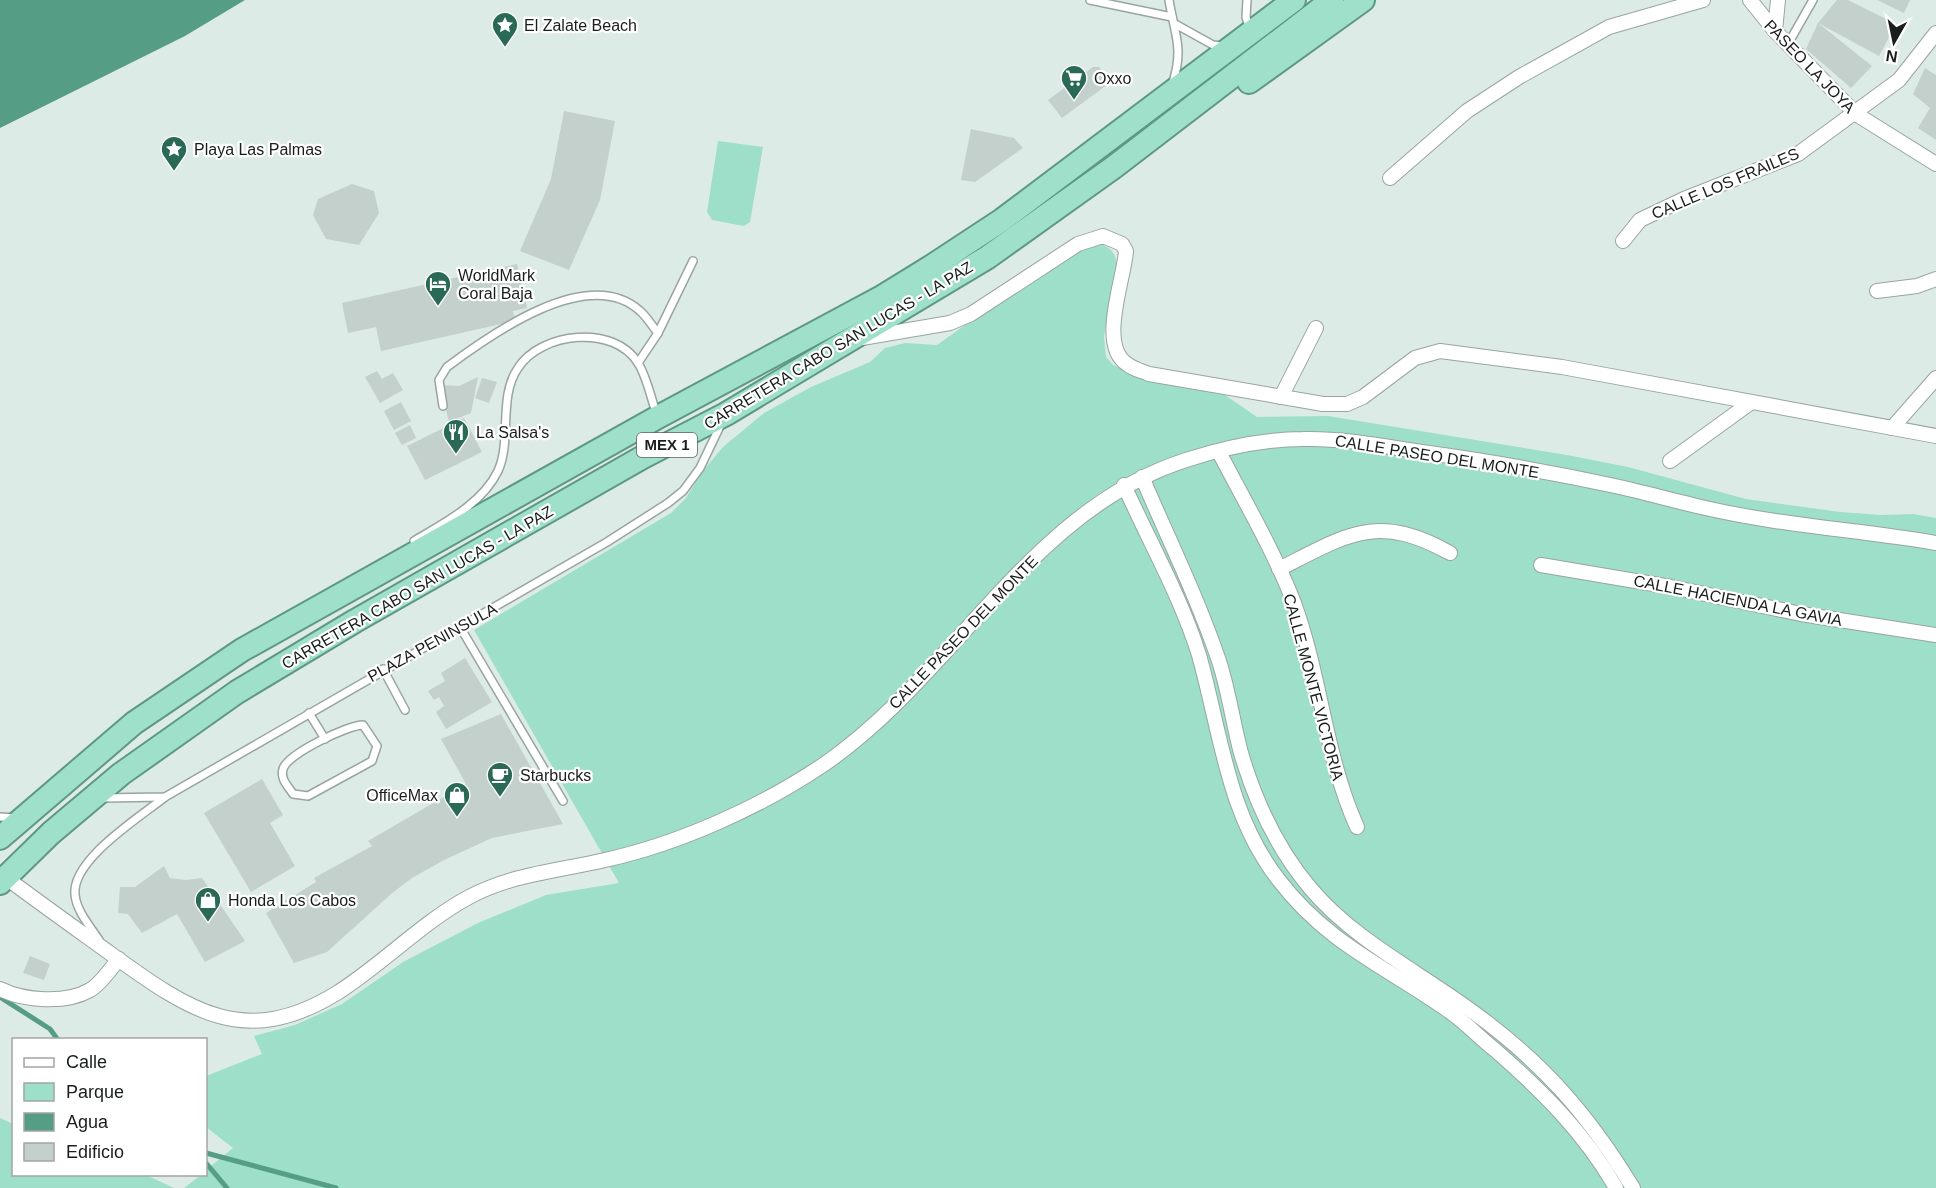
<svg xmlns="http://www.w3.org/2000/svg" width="1936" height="1188" font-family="Helvetica,sans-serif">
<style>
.green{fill:#9ddfc8}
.water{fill:#569d86}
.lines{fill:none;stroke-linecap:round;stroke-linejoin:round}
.stream{stroke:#569d86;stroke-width:5}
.building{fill:#c3d0cb}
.service-casing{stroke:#98a5a0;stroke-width:10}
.minor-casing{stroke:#98a5a0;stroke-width:16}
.trunk-casing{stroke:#5f9785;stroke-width:26}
.service{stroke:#fff;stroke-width:7}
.minor{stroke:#fff;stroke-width:14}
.trunk{stroke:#9ee0ca;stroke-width:22}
.labels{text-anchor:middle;stroke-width:4.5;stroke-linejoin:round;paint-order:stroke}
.shield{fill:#fff;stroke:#5e6260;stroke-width:1.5}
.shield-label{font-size:15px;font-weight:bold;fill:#191e1c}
.poi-label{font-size:16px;fill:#191e1c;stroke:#fff;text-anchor:start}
.street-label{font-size:16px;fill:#191e1c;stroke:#fff}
</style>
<rect width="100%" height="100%" fill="#ddebe6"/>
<g class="green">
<polygon points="718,141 763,147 750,222 744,226 712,220 707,212"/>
<path d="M1098,244C1111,247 1115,252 1117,265L1104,337L1106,357L1113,365L1141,378L1225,395L1257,417L1328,416L1567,455L1628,467L1746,499L1840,512L1881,515L1913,514L1936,518V1188H184L201,1175L206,1174V1170L233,1148L206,1127V1076L262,1054L254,1036L295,1025L342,1004L403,962L478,923L546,895L619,883L474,630L671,513L686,498L703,471L723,447L764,413L811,387L870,362L885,348L905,343L937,345L1061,257Z"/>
<polygon points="0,1118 13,1124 14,1174 146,1175 174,1188 0,1188"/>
</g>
<polygon class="water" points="0,0 245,0 185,36 0,128"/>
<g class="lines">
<g class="stream">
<polyline points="0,997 50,1029 58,1040"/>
<polyline points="206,1153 336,1188"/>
<polyline points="206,1163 227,1188"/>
</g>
</g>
<g class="building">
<polygon points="1837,0 1848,0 1896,24 1879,56 1818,23 1872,66 1851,88 1806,49 1818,23"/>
<polygon points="1877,0 1910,0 1904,13"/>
<polygon points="1093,67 1099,67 1111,82 1062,118 1048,100"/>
<polygon points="1925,68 1936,75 1936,140 1918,128 1930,108 1913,94"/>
<polygon points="564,111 615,121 600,200 569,270 520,251 551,179"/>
<polygon points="971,129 1014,138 1023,148 975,182 961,180"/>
<polygon points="352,184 374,191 379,213 359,245 326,239 313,215 318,199"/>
<polygon points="517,264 527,308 513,311 515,321 381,351 376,327 348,333 342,303"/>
<polygon points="377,371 382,379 393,373 403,390 380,403 365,377"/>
<polygon points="478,377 471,413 449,422 440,385 459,386"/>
<polygon points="482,378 497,382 489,403 475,398"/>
<polygon points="401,402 411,421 394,430 384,411"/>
<polygon points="464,418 482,452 425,480 407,446"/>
<polygon points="410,425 416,438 402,445 395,433"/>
<polygon points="465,658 492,702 446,729 436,712 444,706 439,697 434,700 428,691 445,681 441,673"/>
<polygon points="501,714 563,824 492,838 444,860 412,878 391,894 327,952 294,963 266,913 316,882 314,878 372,846 368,841 466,784 441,739"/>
<polygon points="262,779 283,815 270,823 295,866 251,892 204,813"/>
<polygon points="164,866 170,878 186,880 202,878 245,941 205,962 177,914 142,933 128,914 118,913 120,887 135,887"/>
<polygon points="30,956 50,964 44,980 23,973"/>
</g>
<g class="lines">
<g class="service-casing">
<g id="service">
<polyline points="1090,0 1172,17"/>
<path d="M1169,0C1174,32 1184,48 1173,82"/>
<polyline points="1247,0 1246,17 1250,30"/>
<polyline points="1177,25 1213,45 1223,46"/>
<polyline points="1788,44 1813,0"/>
<polyline points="638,363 658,333 693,261"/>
<path d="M443,406L439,380L447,367C490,335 588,264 640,311C647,317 652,326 658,333"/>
<path d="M414,541C444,523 482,504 498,471C512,440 498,397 518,368C541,332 614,324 638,363C647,377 651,399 657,415"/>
<polyline points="460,627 563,801"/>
<polyline points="383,669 405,710"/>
<polyline points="309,713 325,739"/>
<path d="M363,725L377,746L372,761L308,796L293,794C288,786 280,779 283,769C287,754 348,725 363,725Z"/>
<polyline points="102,798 165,797 607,542 668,503 683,491 700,468 721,424"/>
<polyline points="0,817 15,818"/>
<path d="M99,940C90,926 77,912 75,895C71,860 140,817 165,797"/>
</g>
</g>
<g class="minor-casing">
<g id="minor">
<polyline points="1750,0 1775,31 1856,114 1936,164"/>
<polyline points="1775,31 1778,0"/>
<polyline points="1390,178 1467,111 1519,77 1609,27 1703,0"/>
<polyline points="1623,241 1640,220 1684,199 1798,154 1899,80 1936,33"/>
<polyline points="1877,291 1917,286 1936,279"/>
<path d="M862,338L950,323L971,314L1078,244L1103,236L1122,244L1126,251C1124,280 1098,345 1127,364C1133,369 1142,371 1149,374L1323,404H1347L1363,397L1415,358L1440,351L1562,367L1936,436"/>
<polyline points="1281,397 1316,328"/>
<polyline points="1892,428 1936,378"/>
<path d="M1219,452C1245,502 1274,551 1294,603C1321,677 1325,756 1357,827"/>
<polyline points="1670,461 1750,403"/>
<path d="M1142,477C1168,538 1198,599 1219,661C1229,692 1233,723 1241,753C1256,804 1277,849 1311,889C1354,940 1419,972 1473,1012C1543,1063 1588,1114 1633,1188"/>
<path d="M1124,485C1149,541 1181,597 1199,655C1221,733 1227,813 1278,879C1329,946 1388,967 1453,1014C1467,1024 1480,1038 1494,1049C1541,1090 1585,1133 1616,1188"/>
<polyline points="1541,565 1671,587 1801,614 1936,635"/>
<path d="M1279,569C1347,535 1376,512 1450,553"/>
<path d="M5,877C40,903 75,928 111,954C189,1010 244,1050 337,993C383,964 421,923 469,897C512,874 558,871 605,860C678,844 761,807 823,765C954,676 1029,510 1186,460C1223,448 1265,439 1303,439C1343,438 1383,446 1422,452C1487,461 1551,472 1615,486C1647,493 1678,502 1710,509C1785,526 1861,530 1936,543"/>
<path d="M0,989C24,1001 66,1004 90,990C101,984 111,968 119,959"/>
</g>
</g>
<g class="trunk-casing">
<g id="trunk">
<polyline points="1249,82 1363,0"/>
<polyline points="0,838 134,723 242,650 658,417 880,298 932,266 1002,220 1294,0"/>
<polyline points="0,883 51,833 121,774 237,692 355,621 643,457 726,414 988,257 1114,167 1332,0"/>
</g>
</g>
<use href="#service" class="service"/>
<use href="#minor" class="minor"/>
<use href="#trunk" class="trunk"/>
</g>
<defs>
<g id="sight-pin" transform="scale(1.35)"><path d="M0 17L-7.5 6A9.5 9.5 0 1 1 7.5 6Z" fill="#2a6956" stroke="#fff"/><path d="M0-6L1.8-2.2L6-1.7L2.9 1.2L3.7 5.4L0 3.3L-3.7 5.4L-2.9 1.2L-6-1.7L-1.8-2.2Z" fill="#fff"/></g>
<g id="supermarket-pin" transform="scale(1.35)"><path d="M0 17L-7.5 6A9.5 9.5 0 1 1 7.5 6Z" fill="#2a6956" stroke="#fff"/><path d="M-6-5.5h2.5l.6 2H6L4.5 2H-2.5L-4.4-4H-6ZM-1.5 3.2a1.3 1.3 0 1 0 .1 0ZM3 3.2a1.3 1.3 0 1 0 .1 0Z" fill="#fff"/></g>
<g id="hotel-pin" transform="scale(1.35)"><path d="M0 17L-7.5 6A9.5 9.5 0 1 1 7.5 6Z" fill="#2a6956" stroke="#fff"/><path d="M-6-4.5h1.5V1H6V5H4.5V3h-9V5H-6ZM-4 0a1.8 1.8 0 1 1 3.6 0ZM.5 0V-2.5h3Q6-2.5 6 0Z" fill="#fff"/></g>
<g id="restaurant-pin" transform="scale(1.35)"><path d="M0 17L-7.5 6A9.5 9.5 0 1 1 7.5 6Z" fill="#2a6956" stroke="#fff"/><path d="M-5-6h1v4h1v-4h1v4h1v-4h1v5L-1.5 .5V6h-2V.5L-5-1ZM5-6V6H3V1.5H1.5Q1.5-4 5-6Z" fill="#fff"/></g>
<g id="cafe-pin" transform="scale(1.35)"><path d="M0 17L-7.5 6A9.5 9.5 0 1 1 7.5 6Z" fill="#2a6956" stroke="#fff"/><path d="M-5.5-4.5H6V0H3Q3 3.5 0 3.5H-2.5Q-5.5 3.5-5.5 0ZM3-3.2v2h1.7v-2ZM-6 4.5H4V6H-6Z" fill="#fff"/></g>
<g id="shop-pin" transform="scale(1.35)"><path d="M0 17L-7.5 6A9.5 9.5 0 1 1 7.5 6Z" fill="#2a6956" stroke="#fff"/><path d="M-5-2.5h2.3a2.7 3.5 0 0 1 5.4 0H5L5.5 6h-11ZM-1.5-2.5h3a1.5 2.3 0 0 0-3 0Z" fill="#fff"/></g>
</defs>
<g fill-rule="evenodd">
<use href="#sight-pin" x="505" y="25"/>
<use href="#supermarket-pin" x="1074" y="78"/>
<use href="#sight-pin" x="174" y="149"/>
<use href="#hotel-pin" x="438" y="284"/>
<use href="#restaurant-pin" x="456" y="432"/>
<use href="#cafe-pin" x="500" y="775"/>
<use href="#shop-pin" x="457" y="795"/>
<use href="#shop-pin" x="208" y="900"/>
</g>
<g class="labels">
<rect class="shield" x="637" y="433" width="60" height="24" rx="4.5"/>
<g class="shield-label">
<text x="667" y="450">MEX 1</text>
</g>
<g class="poi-label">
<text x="524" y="31">El Zalate Beach</text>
<text x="1094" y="84">Oxxo</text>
<text x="194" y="155">Playa Las Palmas</text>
<text x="458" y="281">WorldMark<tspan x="458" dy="18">Coral Baja</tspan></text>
<text x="476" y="438">La Salsa's</text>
<text x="520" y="781">Starbucks</text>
<text x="438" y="801" text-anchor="end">OfficeMax</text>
<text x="228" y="906">Honda Los Cabos</text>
</g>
<g class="street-label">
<text transform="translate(1810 66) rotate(46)" y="6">PASEO LA JOYA</text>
<text transform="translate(1725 183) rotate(-23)" y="6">CALLE LOS FRAILES</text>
<text transform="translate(838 345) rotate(-31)" y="6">CARRETERA CABO SAN LUCAS - LA PAZ</text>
<text transform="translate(1437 456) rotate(9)" y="6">CALLE PASEO DEL MONTE</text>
<text transform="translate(417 587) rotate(-30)" y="6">CARRETERA CABO SAN LUCAS - LA PAZ</text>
<text transform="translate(1738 600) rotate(11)" y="6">CALLE HACIENDA LA GAVIA</text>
<text transform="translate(963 632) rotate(-46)" y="6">CALLE PASEO DEL MONTE</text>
<text transform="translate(432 642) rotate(-29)" y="6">PLAZA PENINSULA</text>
<text transform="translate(1314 687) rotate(75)" y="6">CALLE MONTE VICTORIA</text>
</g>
</g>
<rect x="12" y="1038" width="195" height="138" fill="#ffffff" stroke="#a3a5a4" stroke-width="1.5"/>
<rect x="24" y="1058" width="30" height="9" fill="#ffffff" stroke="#a3a5a4" stroke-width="1.5"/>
<text x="66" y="1068" font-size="18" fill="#191e1c">Calle</text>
<rect x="24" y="1083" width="30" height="18" fill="#9ddfc8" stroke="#a3a5a4" stroke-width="1.5"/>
<text x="66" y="1098" font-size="18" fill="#191e1c">Parque</text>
<rect x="24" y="1113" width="30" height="18" fill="#569d86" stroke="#a3a5a4" stroke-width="1.5"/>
<text x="66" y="1128" font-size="18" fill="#191e1c">Agua</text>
<rect x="24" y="1143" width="30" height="18" fill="#c3d0cb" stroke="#a3a5a4" stroke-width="1.5"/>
<text x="66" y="1158" font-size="18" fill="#191e1c">Edificio</text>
<g transform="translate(1894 42) rotate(189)" stroke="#ffffff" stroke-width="4.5" paint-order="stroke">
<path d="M0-4.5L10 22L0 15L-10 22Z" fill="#191e1c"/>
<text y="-9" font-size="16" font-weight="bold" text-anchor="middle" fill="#191e1c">N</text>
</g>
</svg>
